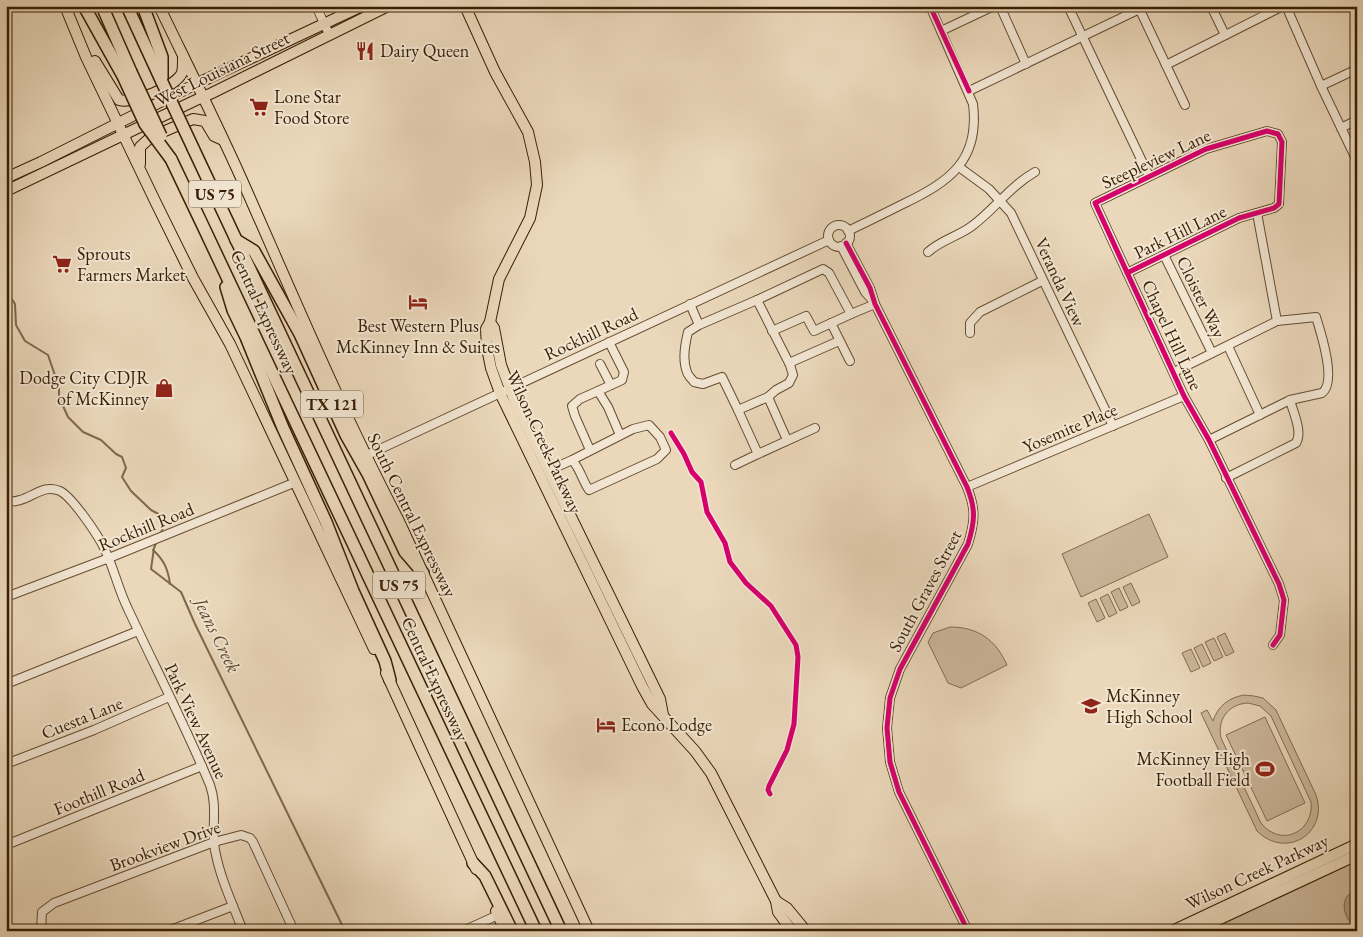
<svg xmlns="http://www.w3.org/2000/svg" width="1363" height="937" font-family="'EB Garamond',serif">
<style>
.green{fill:#cdb89c;stroke:#826b4f;fill-rule:evenodd}
.water{fill:#ae997c;stroke:#7f684b}
.lines{fill:none;stroke-linecap:round;stroke-linejoin:round}
.stream{stroke:#7f684b;stroke-width:2}
.minor-casing{stroke:#654c30;stroke-width:10}
.major-casing{stroke:#381e02;stroke-width:12}
.highway-casing{stroke:#381e02;stroke-width:14}
.minor{stroke:#f2e6d3;stroke-width:8}
.major{stroke:#ebd8bb;stroke-width:10}
.highway{stroke:#ebd8bb;stroke-width:11}
.highway-bridge-casing{stroke:#381e02;stroke-width:14;stroke-linecap:butt}
.highway-bridge{stroke:#ebd8bb;stroke-width:11}
.cycleway-casing{stroke:#f2e6d3;stroke-width:8}
.cycleway{stroke:#d6006c;stroke-width:5}
.labels{text-anchor:middle;stroke-width:4;stroke-linejoin:round;paint-order:stroke}
.shield{fill:#f2e6d3;stroke:#705a41;stroke-width:1}
.shield-label{font-size:16px;font-weight:bold;fill:#381e02}
.poi-label{font-size:18px;fill:#381e02;stroke:#f2e6d3;text-anchor:start}
.street-label{font-size:18px;fill:#381e02;stroke:#f2e6d3}
.water-label{font-size:19px;font-style:italic;fill:#61492d;stroke:#f2e6d3}
</style>
<rect width="100%" height="100%" fill="#ebd8bb"/>
<filter id="stains"><feTurbulence type="fractalNoise" baseFrequency=".004" numOctaves="4"/><feColorMatrix values="0 0 0 0 .2 0 0 0 0 .09 0 0 0 0 .02 0 0 0 .5 -.17"/></filter>
<radialGradient id="worn" r=".72"><stop offset=".6" stop-color="#630" stop-opacity="0"/><stop offset="1" stop-color="#630" stop-opacity=".3"/></radialGradient>
<g class="green">
<polygon points="1149,514 1168,557 1081,597 1062,554"/>
<polygon points="1131,583 1140,602 1132,606 1123,587"/>
<polygon points="1119,588 1128,607 1120,611 1111,592"/>
<polygon points="1108,594 1117,613 1109,617 1100,598"/>
<polygon points="1096,599 1105,618 1097,622 1088,603"/>
<path d="M950,627C978,627 996,640 1007,665L961,688L948,683L928,642L933,633Z"/>
<polygon points="1225,633 1234,652 1226,656 1217,637"/>
<polygon points="1214,638 1223,657 1214,661 1205,642"/>
<polygon points="1202,644 1211,663 1203,667 1194,648"/>
<polygon points="1191,649 1200,668 1191,672 1182,653"/>
<path d="M1244,695L1254,696L1263,698L1276,710L1316,795C1329,833 1286,860 1257,831L1201,713L1207,710L1213,721C1218,706 1228,698 1244,695ZM1248,703L1260,706L1271,716L1311,802C1314,832 1281,848 1261,823L1221,738C1217,720 1228,704 1248,703Z"/>
<polygon points="1265,717 1305,803 1267,821 1226,735"/>
<polygon points="1357,861 1357,931 1208,931"/>
</g>
<path class="water" d="M1357,890V929C1343,919 1337,896 1357,890Z"/>
<g class="lines">
<g class="stream">
<polyline points="6,290 15,304 16,325 25,341 48,355 59,387 59,397 68,417 83,432 101,440 116,454 122,457 126,468 122,477 131,491 151,510 164,517 166,520 160,535"/>
<polyline points="157,541 154,548 151,569 181,592 195,624 345,931"/>
<path d="M153,550C164,560 168,569 170,584"/>
</g>
<g class="minor-casing">
<g id="minor">
<polyline points="316,6 329,34"/>
<polyline points="1000,6 1026,64"/>
<polyline points="1068,6 1149,176"/>
<polyline points="1138,6 1185,105"/>
<polyline points="1211,6 1225,35"/>
<polyline points="1286,6 1321,86 1357,161"/>
<polyline points="941,31 994,6"/>
<polyline points="1166,65 1283,6"/>
<polyline points="1321,86 1357,69"/>
<polyline points="969,91 1146,6"/>
<polyline points="1341,128 1357,120"/>
<polyline points="959,167 989,189 1011,213 1113,426"/>
<polyline points="1257,213 1277,321"/>
<circle cx="839" cy="236" r="11"/>
<path d="M848,231C867,222 885,213 903,204C949,182 980,161 973,104L930,6"/>
<path d="M846,243L870,288L875,304L967,487C976,509 975,521 968,544L900,669L890,698L887,728L890,762L899,792L968,931"/>
<polyline points="841,246 865,292 874,302"/>
<path d="M928,252C941,240 959,236 972,226C995,209 1009,187 1035,172"/>
<polyline points="1164,255 1212,353"/>
<polyline points="1127,273 1239,218 1274,208 1279,204 1282,142 1278,134 1267,131 1206,149 1095,203 1184,396 1209,440 1279,584 1284,600 1280,635 1273,645"/>
<polyline points="757,300 823,269 829,273 851,314 875,304"/>
<path d="M690,304L699,325L688,332C685,344 682,360 687,372C688,376 692,379 694,382L703,384L722,377L738,410L768,397L776,390L789,383L793,375L790,365L757,300L699,325"/>
<polyline points="831,323 850,361"/>
<polyline points="772,331 806,316 814,331 851,314"/>
<polyline points="970,333 970,323 980,312 1042,281"/>
<polyline points="1228,346 1260,415"/>
<polyline points="789,363 839,341"/>
<polyline points="600,364 611,385"/>
<path d="M1174,372L1277,321L1316,317C1321,333 1337,382 1322,393L1290,400L1209,440"/>
<polyline points="598,391 622,380 624,372 609,342"/>
<polyline points="768,397 787,440"/>
<polyline points="590,450 575,416 572,406 580,399 598,391 608,407 620,435"/>
<polyline points="758,454 815,428"/>
<polyline points="365,456 829,240"/>
<polyline points="735,465 758,454 738,410"/>
<path d="M548,471L572,460C580,468 582,480 589,490L657,459L666,450L660,437L649,425L633,429L572,460"/>
<path d="M1226,478L1296,443C1303,432 1293,412 1290,400"/>
<polyline points="967,487 1184,396"/>
<path d="M6,501C27,505 41,482 60,491C72,497 94,530 101,542C113,563 117,587 128,609C155,667 185,725 210,785C218,807 211,828 215,850C220,878 233,905 243,931"/>
<polyline points="6,597 109,558 296,482"/>
<polyline points="6,684 138,631"/>
<polyline points="6,764 94,730 169,697"/>
<polyline points="6,845 202,766"/>
<polyline points="41,931 42,912 54,903 214,842 241,835 250,838 253,842 294,931"/>
<polyline points="168,931 233,906"/>
<polyline points="463,931 498,915"/>
</g>
</g>
<g class="major-casing">
<g id="major">
<polyline points="65,6 86,57 156,203 193,278 230,344 374,649"/>
<path d="M159,6C187,64 216,122 242,180C293,295 341,410 399,521L589,931"/>
<polyline points="465,6 495,72 528,132 535,162 537,185 530,218 499,279 490,322 486,329 487,348 491,368 500,393 642,686 652,704 695,751 711,773 776,901 778,912 792,931"/>
<path d="M95,61L119,100C133,104 175,87 182,73C183,69 183,62 183,58"/>
<polyline points="140,164 140,147 151,137 193,119 205,121 214,136 223,140"/>
<polyline points="6,178 41,162 196,84 362,6"/>
<polyline points="6,191 194,101 212,93 388,6"/>
<polyline points="490,322 494,328 501,365 515,402 660,699 663,715"/>
<polyline points="386,673 476,869"/>
<polyline points="776,901 787,908 806,931"/>
<polyline points="496,911 505,931"/>
<polyline points="1172,931 1357,844"/>
<polyline points="1194,931 1357,855"/>
</g>
</g>
<g class="highway-casing">
<g id="highway">
<polyline points="84,6 123,76"/>
<polyline points="102,6 131,72"/>
<polyline points="127,6 162,82"/>
<polyline points="143,6 162,57 162,78"/>
<polyline points="193,148 561,931"/>
<path d="M171,159C294,416 413,675 536,931"/>
<polyline points="236,240 254,251 300,334 346,435 368,474 405,552 423,573"/>
<polyline points="226,287 233,310 246,337 283,428 326,522 353,591 385,661 390,680"/>
<polyline points="473,863 485,876 512,931"/>
</g>
</g>
<use href="#minor" class="minor"/>
<use href="#major" class="major"/>
<use href="#highway" class="highway"/>
<g class="highway-bridge-casing">
<g id="highway-bridge">
<polyline points="131,72 161,136"/>
<polyline points="123,76 145,124 171,159"/>
<polyline points="162,82 193,148"/>
</g>
</g>
<use href="#highway-bridge" class="highway-bridge"/>
<g class="cycleway-casing">
<g id="cycleway">
<polyline points="930,6 969,91"/>
<path d="M846,243L870,288L875,304L967,487C976,509 975,521 968,544L900,669L890,698L887,728L890,762L899,792L968,931"/>
<polyline points="1127,273 1239,218 1274,208 1279,204 1282,142 1278,134 1267,131 1206,149 1095,203 1184,396 1209,440 1279,584 1284,600 1280,635 1273,645"/>
<polyline points="671,433 684,454 692,472 701,482 707,512 725,543 730,562 746,583 771,606 796,645 798,657 794,724 787,750 769,786 768,790 770,794"/>
</g>
</g>
<use href="#cycleway" class="cycleway"/>
</g>
<defs>
<g id="restaurant-bare" transform="scale(1.5)"><path d="M-5-6h1v4h1v-4h1v4h1v-4h1v5L-1.5 .5V6h-2V.5L-5-1ZM5-6V6H3V1.5H1.5Q1.5-4 5-6Z" fill="#8f2418" stroke="#f2e6d3" stroke-width="2.5" paint-order="stroke"/></g>
<g id="supermarket-bare" transform="scale(1.5)"><path d="M-6-5.5h2.5l.6 2H6L4.5 2H-2.5L-4.4-4H-6ZM-1.5 3.2a1.3 1.3 0 1 0 .1 0ZM3 3.2a1.3 1.3 0 1 0 .1 0Z" fill="#8f2418" stroke="#f2e6d3" stroke-width="2.5" paint-order="stroke"/></g>
<g id="hotel-bare" transform="scale(1.5)"><path d="M-6-4.5h1.5V1H6V5H4.5V3h-9V5H-6ZM-4 0a1.8 1.8 0 1 1 3.6 0ZM.5 0V-2.5h3Q6-2.5 6 0Z" fill="#8f2418" stroke="#f2e6d3" stroke-width="2.5" paint-order="stroke"/></g>
<g id="shop-bare" transform="scale(1.5)"><path d="M-5-2.5h2.3a2.7 3.5 0 0 1 5.4 0H5L5.5 6h-11ZM-1.5-2.5h3a1.5 2.3 0 0 0-3 0Z" fill="#8f2418" stroke="#f2e6d3" stroke-width="2.5" paint-order="stroke"/></g>
<g id="school-bare" transform="scale(1.5)"><path d="M0-5L7-2L0 1L-7-2ZM-4 1L0 2.5L4 1V4Q0 6-4 4Z" fill="#8f2418" stroke="#f2e6d3" stroke-width="2.5" paint-order="stroke"/></g>
<g id="stadium-bare" transform="scale(1.5)"><path d="M0-5a6.5 5 0 1 0 0 10a6.5 5 0 1 0 0-10ZM-3.5-1.8h7v3.6h-7Z" fill="#8f2418" stroke="#f2e6d3" stroke-width="2.5" paint-order="stroke"/></g>
</defs>
<g fill-rule="evenodd">
<use href="#restaurant-bare" x="365" y="51"/>
<use href="#supermarket-bare" x="259" y="107"/>
<use href="#supermarket-bare" x="62" y="264"/>
<use href="#hotel-bare" x="418" y="302"/>
<use href="#shop-bare" x="164" y="388"/>
<use href="#school-bare" x="1091" y="706"/>
<use href="#hotel-bare" x="606" y="725"/>
<use href="#stadium-bare" x="1265" y="769"/>
</g>
<g class="labels">
<g class="shield">
<rect x="189" y="180.5" width="52" height="27" rx="4"/>
<rect x="301" y="390.5" width="62" height="27" rx="4"/>
<rect x="373" y="571.5" width="52" height="27" rx="4"/>
</g>
<g class="shield-label">
<text x="215" y="200">US 75</text>
<text x="332" y="410">TX 121</text>
<text x="399" y="591">US 75</text>
</g>
<g class="poi-label">
<text x="380" y="57">Dairy Queen</text>
<text x="274" y="103">Lone Star<tspan x="274" dy="21">Food Store</tspan></text>
<text x="77" y="260">Sprouts<tspan x="77" dy="21">Farmers Market</tspan></text>
<text x="418" y="332" text-anchor="middle">Best Western Plus<tspan x="418" dy="21">McKinney Inn &amp; Suites</tspan></text>
<text x="149" y="384" text-anchor="end">Dodge City CDJR<tspan x="149" dy="21">of McKinney</tspan></text>
<text x="1106" y="702">McKinney<tspan x="1106" dy="21">High School</tspan></text>
<text x="621" y="731">Econo Lodge</text>
<text x="1250" y="765" text-anchor="end">McKinney High<tspan x="1250" dy="21">Football Field</tspan></text>
</g>
<g class="street-label">
<text transform="translate(222 69) rotate(-26)" y="6">West Louisiana Street</text>
<text transform="translate(1156 159) rotate(-25)" y="6">Steepleview Lane</text>
<text transform="translate(1180 232) rotate(-26)" y="6">Park Hill Lane</text>
<text transform="translate(1060 282) rotate(65)" y="6">Veranda View</text>
<text transform="translate(1201 297) rotate(64)" y="6">Cloister Way</text>
<text transform="translate(264 312) rotate(65)" y="6">Central Expressway</text>
<text transform="translate(591 334) rotate(-25)" y="6">Rockhill Road</text>
<text transform="translate(1172 335) rotate(65)" y="6">Chapel Hill Lane</text>
<text transform="translate(1070 428) rotate(-23)" y="6">Yosemite Place</text>
<text transform="translate(544 442) rotate(65)" y="6">Wilson Creek Parkway</text>
<text transform="translate(412 515) rotate(64)" y="6">South Central Expressway</text>
<text transform="translate(146 527) rotate(-22)" y="6">Rockhill Road</text>
<text transform="translate(925 591) rotate(-62)" y="6">South Graves Street</text>
<text transform="translate(435 679) rotate(65)" y="6">Central Expressway</text>
<text transform="translate(82 718) rotate(-22)" y="6">Cuesta Lane</text>
<text transform="translate(196 721) rotate(65)" y="6">Park View Avenue</text>
<text transform="translate(99 792) rotate(-22)" y="6">Foothill Road</text>
<text transform="translate(165 846) rotate(-20)" y="6">Brookview Drive</text>
<text transform="translate(1257 872) rotate(-25)" y="6">Wilson Creek Parkway</text>
</g>
<g class="water-label">
<text transform="translate(218 635) rotate(64)" y="7">Jeans Creek</text>
</g>
</g>
<rect width="1363" height="937" fill="none" stroke="#ebd8bb" stroke-width="25"/>
<rect x="8" y="8" width="1348" height="922" fill="none" stroke="#381e02" stroke-width="2.5"/>
<rect x="12" y="12" width="1338" height="912" fill="none" stroke="#381e02"/>
<rect width="100%" height="100%" filter="url(#stains)"/>
<rect width="100%" height="100%" fill="url(#worn)"/>
</svg>
